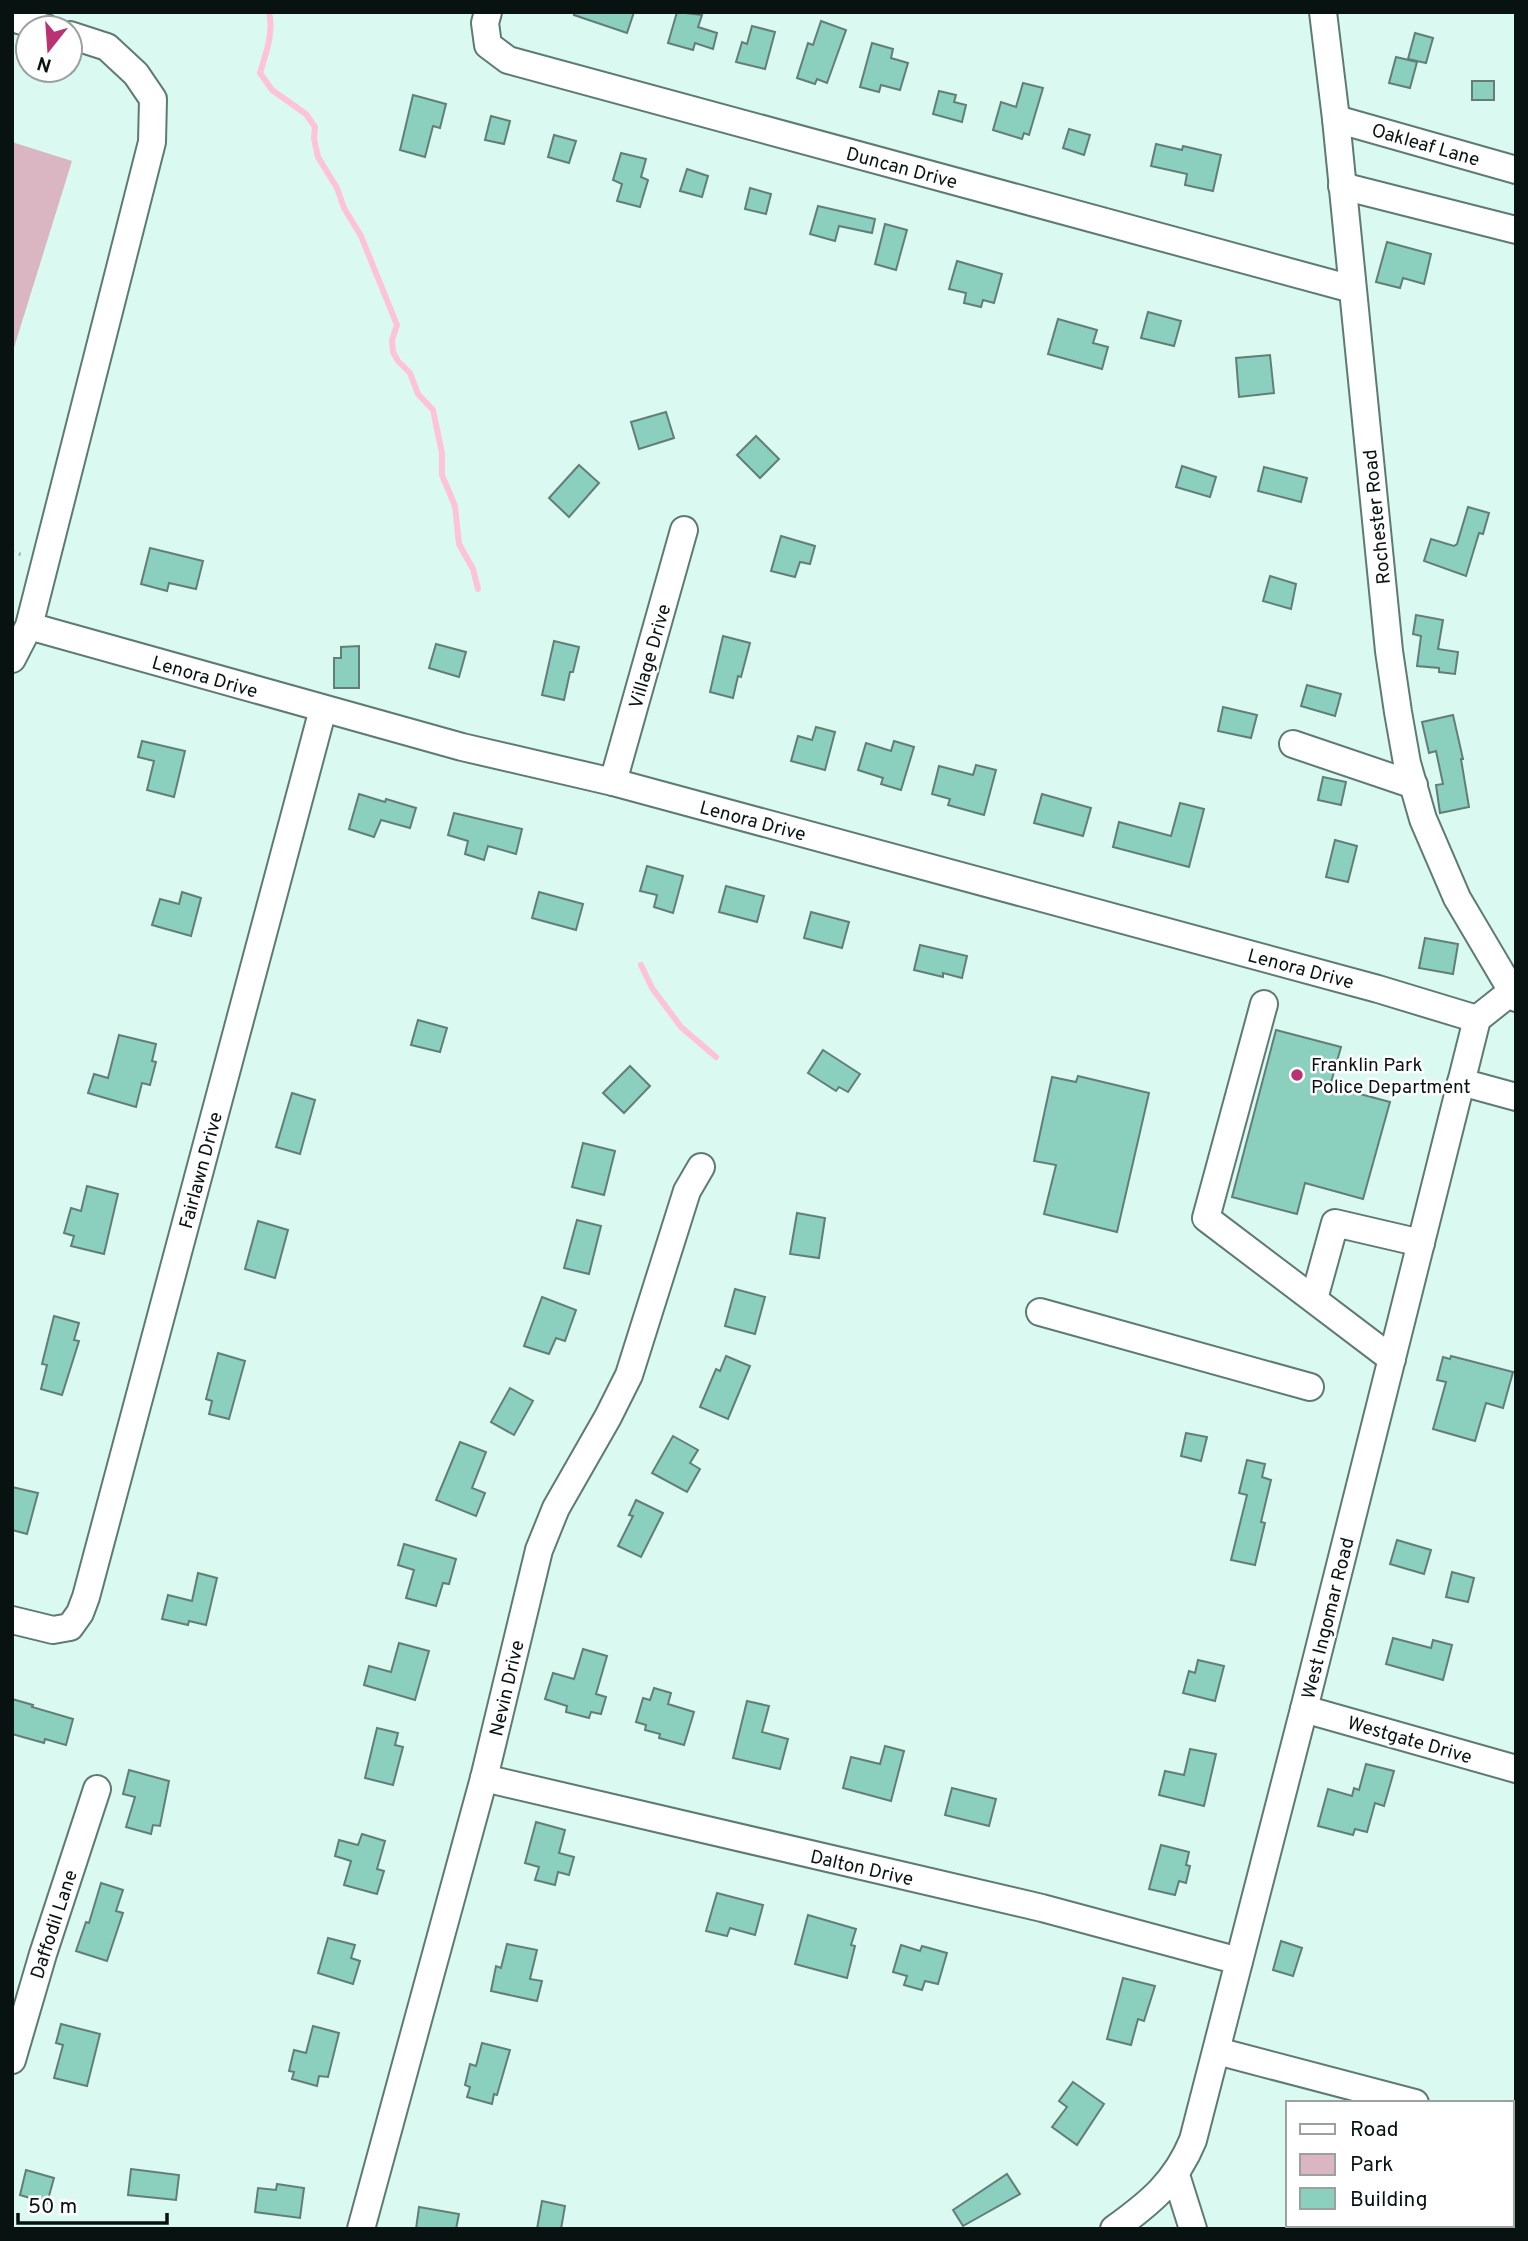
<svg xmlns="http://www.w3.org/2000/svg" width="1528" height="2241" font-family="Overpass,sans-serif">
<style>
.green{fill:#dab6c2}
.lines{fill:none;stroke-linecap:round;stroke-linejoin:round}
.stream{stroke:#fec3d8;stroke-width:6}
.building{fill:#8bcfbe;stroke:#627e77;stroke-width:2}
.minor-casing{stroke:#5e7a72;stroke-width:30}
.path{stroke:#9bb5ae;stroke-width:3.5;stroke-dasharray:2 5;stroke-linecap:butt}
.minor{stroke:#fff;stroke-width:26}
.poi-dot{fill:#b93274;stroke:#fff;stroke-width:2.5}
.labels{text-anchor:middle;stroke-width:5;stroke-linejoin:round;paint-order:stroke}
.street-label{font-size:19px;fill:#081311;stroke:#fff}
.poi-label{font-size:19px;fill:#081311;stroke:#fff;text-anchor:start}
</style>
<rect width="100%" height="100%" fill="#dafaf1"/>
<polygon class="green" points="12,142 72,161 12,354"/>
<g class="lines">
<g class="stream">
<path d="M269,12C274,32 266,53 260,73L272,90L306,114L315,127L314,139L318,157L337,188L344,208L361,236L397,325L392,340L393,352L398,361L410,373L418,394L433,410L442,453V475L455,506L459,544L473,569L478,589"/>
<polyline points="641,965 652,988 681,1027 716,1057"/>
</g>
</g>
<g class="building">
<polygon points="575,12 634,12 627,33 574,15"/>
<polygon points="677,12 702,15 698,27 717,33 713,49 695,43 693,50 668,43"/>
<polygon points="821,21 846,30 827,83 817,79 815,84 797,78 808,43 813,45"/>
<polygon points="752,26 775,32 765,69 736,62 742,42 747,44"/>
<polygon points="1415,33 1433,38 1426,63 1408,59"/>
<polygon points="872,43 893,49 891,58 908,63 900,90 881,85 879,92 860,87"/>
<polygon points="1396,57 1417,62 1410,88 1389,83"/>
<rect x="1472" y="81" width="22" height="19"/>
<polygon points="1023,83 1043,88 1029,135 1024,133 1022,139 993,130 1001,102 1016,107"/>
<polygon points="939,91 956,95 954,102 966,105 962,122 933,114"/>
<polygon points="413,95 446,104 440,128 433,126 425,157 400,150"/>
<polygon points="491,116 510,121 504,144 485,140"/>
<polygon points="1069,129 1090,135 1084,155 1063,148"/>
<polygon points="554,135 576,141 569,163 548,157"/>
<polygon points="1156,144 1182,150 1183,146 1221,155 1213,191 1185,185 1187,174 1151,166"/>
<polygon points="621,153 646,159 641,177 648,180 640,207 617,201 622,184 613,180"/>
<polygon points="687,169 708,176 702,197 680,191"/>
<polygon points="750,188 771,194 766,214 745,209"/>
<polygon points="818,206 875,219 872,233 839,226 835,241 810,234"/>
<polygon points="885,224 907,230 896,270 875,264"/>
<polygon points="1387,242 1431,254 1424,284 1403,278 1400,288 1376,282"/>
<polygon points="957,261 1002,274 994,303 983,300 981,307 964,303 966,293 949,289"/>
<polygon points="1148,312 1181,321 1174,346 1141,338"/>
<polygon points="1058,319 1097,330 1093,343 1108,347 1102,369 1048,354"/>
<polygon points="1270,355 1274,393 1239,397 1236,358"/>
<polygon points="666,412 674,438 639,449 631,422"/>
<polygon points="756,436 779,459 760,478 737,455"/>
<polygon points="579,465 599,483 569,517 549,498"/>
<polygon points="1182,466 1216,477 1210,497 1176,487"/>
<polygon points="1264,467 1307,478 1301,502 1258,491"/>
<polygon points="1468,507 1489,513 1483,534 1479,533 1466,576 1424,561 1431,539 1454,546 1457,544"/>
<polygon points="781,536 815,546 810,564 800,562 795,577 771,571"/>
<polygon points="150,548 203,561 196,589 169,583 167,591 141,584"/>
<polygon points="1270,576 1296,584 1291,609 1263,601"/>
<polygon points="1416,615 1443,620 1438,649 1458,652 1455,674 1439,672 1439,668 1417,666 1421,636 1413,634"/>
<polygon points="723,636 750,643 741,677 738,676 733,698 710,692"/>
<polygon points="554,641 579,647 573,672 570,672 564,700 542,695"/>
<polygon points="436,644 466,652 459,677 429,668"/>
<polygon points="359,646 359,688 334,688 334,658 341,658 341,647"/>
<polygon points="1307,685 1341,694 1335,716 1301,706"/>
<polygon points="1223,707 1257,715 1251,738 1218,731"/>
<polygon points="1453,715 1463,759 1461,759 1469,807 1440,813 1436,785 1443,784 1436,751 1429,753 1422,722"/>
<polygon points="816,727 835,732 825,770 791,761 798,736 812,740"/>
<polygon points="142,741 185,751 174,797 147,790 154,761 138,757"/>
<polygon points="894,741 914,747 901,790 881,784 883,778 858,770 866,743 891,751"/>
<polygon points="976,765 996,770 984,815 948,805 950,799 932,794 939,766 973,775"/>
<polygon points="1323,777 1346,782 1341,805 1318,800"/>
<polygon points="359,794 385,802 386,799 416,808 410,828 381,820 374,837 349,829"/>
<polygon points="1042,794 1091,808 1083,836 1034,823"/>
<polygon points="1180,803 1204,809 1189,867 1113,847 1119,822 1171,836"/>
<polygon points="454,813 522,829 516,854 488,846 484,860 465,854 468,841 448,835"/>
<polygon points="1335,840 1357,846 1348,882 1326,877"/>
<polygon points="647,866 683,876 673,913 654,907 657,895 640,891"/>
<polygon points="726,886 764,896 757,922 719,912"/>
<polygon points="182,892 201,898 191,936 152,925 160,899 179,904"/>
<polygon points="539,892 583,904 576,930 532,918"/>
<polygon points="811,912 849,922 842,948 804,938"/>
<polygon points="1425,938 1458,944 1453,974 1419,968"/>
<polygon points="920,945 967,956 962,978 943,973 943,977 914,970"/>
<polygon points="418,1020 447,1028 440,1052 411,1045"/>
<polygon points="1276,1030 1341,1047 1330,1086 1390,1102 1363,1199 1305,1183 1297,1214 1232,1197"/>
<polygon points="119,1035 156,1044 152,1061 156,1062 150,1085 142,1083 136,1107 88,1093 94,1074 108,1078"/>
<polygon points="823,1050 860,1074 848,1092 839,1087 836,1091 808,1073"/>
<polygon points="630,1066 650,1086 624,1113 603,1093"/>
<polygon points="1078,1076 1149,1093 1117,1232 1044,1214 1056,1165 1034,1161 1052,1077 1076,1082"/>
<polygon points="292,1093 315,1100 300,1154 276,1147"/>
<polygon points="583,1143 615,1151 604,1195 572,1187"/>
<polygon points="87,1186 118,1194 104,1254 71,1246 74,1236 64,1233 71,1208 81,1211"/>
<polygon points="797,1213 825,1218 819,1258 790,1254"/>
<polygon points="577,1220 601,1226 589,1274 564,1268"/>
<polygon points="258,1221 288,1230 275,1278 245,1269"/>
<polygon points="735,1289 765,1297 755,1334 725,1326"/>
<polygon points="542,1297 576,1310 565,1341 556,1338 549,1354 524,1346"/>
<polygon points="54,1316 79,1323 74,1340 79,1341 62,1395 41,1389 47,1365 42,1364"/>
<polygon points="218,1353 245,1361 229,1419 209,1414 212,1401 206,1399"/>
<polygon points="726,1356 750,1366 728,1419 700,1407 716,1369 720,1371"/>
<polygon points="1451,1356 1513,1372 1503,1408 1486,1403 1475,1441 1433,1429 1446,1382 1437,1380 1443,1357 1450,1359"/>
<polygon points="510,1388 533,1401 514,1435 491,1422"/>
<polygon points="1186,1433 1207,1437 1201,1461 1181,1456"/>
<polygon points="673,1436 698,1450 690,1463 700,1469 687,1492 652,1473"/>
<polygon points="460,1442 486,1452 472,1488 485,1493 476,1516 436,1500"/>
<polygon points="1247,1460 1265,1464 1262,1477 1271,1480 1261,1522 1265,1523 1255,1565 1231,1560 1247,1495 1239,1493"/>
<polygon points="12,1487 38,1493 27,1534 12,1530"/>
<polygon points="636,1500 663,1513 641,1557 618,1546 633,1516 629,1515"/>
<polygon points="1397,1540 1431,1550 1424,1574 1390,1564"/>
<polygon points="404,1544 456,1559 449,1584 443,1583 436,1606 406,1598 414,1570 398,1565"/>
<polygon points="1452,1572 1474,1578 1468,1602 1446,1597"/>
<polygon points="198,1573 217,1578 206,1625 189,1621 188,1625 162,1619 168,1595 192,1601"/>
<polygon points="1393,1638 1431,1648 1433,1640 1452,1645 1443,1680 1386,1664"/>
<polygon points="399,1643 429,1651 415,1700 364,1685 369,1666 391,1672"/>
<polygon points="583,1649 607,1656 596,1694 606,1697 601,1714 591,1712 589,1718 566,1712 567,1706 545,1699 553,1673 574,1679"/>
<polygon points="1198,1660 1224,1666 1215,1701 1183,1693 1189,1671 1195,1673"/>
<polygon points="654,1688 671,1693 668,1704 694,1712 684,1745 659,1738 660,1734 645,1730 646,1725 636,1722 643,1698 650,1700"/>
<polygon points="12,1699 33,1705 32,1707 73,1719 66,1745 45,1739 44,1743 12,1734"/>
<polygon points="747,1701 769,1706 762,1732 788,1739 780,1769 733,1758"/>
<polygon points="377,1728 398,1733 395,1745 403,1747 393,1785 365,1778"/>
<polygon points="885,1746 904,1751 891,1801 843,1788 851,1757 880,1764"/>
<polygon points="1190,1749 1216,1754 1204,1806 1159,1795 1165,1771 1184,1775"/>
<polygon points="1366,1764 1394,1771 1384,1806 1375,1803 1367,1832 1355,1829 1353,1835 1318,1826 1328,1789 1352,1796 1354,1788 1359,1790"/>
<polygon points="129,1770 169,1781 160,1826 153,1825 151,1834 126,1827 135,1797 123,1794"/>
<polygon points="952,1788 996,1799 989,1826 945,1815"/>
<polygon points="536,1822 565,1830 559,1853 574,1857 569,1875 558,1872 555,1885 535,1880 539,1867 525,1863"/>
<polygon points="362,1834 385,1841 377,1869 384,1871 377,1894 344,1885 351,1861 335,1856 339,1840 358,1845"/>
<polygon points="1161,1845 1189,1852 1186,1865 1190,1866 1186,1883 1179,1881 1175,1895 1149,1889"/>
<polygon points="101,1883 123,1890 116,1911 123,1913 107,1961 76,1951 86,1922 89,1923"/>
<polygon points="717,1893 763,1905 755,1935 730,1928 727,1936 706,1931"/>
<polygon points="808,1915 856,1929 851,1945 855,1946 847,1978 795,1964"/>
<polygon points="328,1938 355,1945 351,1958 360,1961 353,1984 318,1973"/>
<polygon points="1281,1941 1302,1948 1293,1976 1273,1970"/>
<polygon points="507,1944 537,1950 530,1979 542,1981 537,2001 491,1991 496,1966 501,1968"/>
<polygon points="901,1945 920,1951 922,1946 947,1953 938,1984 925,1981 922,1990 904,1985 907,1976 893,1972"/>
<polygon points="1123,1978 1155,1986 1144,2021 1138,2019 1131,2045 1107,2039"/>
<polygon points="61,2024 100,2034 87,2086 54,2078 63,2045 56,2043"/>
<polygon points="313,2026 339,2033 328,2077 319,2076 317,2086 292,2079 294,2072 289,2071 294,2050 306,2053"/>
<polygon points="482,2043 510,2050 497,2095 494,2094 492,2104 467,2097 470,2087 465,2085 470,2064 476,2066"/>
<polygon points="1073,2082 1104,2104 1077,2145 1052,2127 1067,2107 1059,2101"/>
<polygon points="131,2169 179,2175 176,2200 128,2195"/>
<polygon points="26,2170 54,2178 47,2203 20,2195"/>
<polygon points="1007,2174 1020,2194 963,2226 953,2210"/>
<polygon points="277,2184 304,2188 300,2218 255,2212 258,2188 276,2190"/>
<polygon points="542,2201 565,2206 561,2229 537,2229"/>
<polygon points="419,2207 459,2214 456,2229 416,2229"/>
</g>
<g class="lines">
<g class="minor-casing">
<g id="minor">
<polyline points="488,12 485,23 488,45 508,60 1352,289"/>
<polyline points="1323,12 1336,119 1389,651 1398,712 1407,763 1423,819 1457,898 1516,998"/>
<polyline points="12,18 46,28"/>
<polyline points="1336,119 1516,170"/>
<polyline points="1342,186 1516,230"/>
<polyline points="29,626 462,747 613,782 1378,989 1477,1019"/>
<polyline points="12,659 29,626 152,142 153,99 136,74 107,47 70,35"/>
<polyline points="1293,744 1414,785"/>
<polyline points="613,782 684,530"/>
<polyline points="1264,1004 1206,1218 1392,1359"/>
<polyline points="1461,1082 1516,1097"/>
<polyline points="1314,1299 1335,1223 1421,1243"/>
<polyline points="1040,1312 1310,1387"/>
<polyline points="12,1620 53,1630 70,1627 80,1613 86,1597 323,709"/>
<polyline points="1304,1709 1516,1769"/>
<polyline points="484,1778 1042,1908 1239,1961"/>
<polyline points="1217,2051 1415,2103"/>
<polyline points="12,2060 43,1954 97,1789"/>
<polyline points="1512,2158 1516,2162"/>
<polyline points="1176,2175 1193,2229"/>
<polyline points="361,2229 484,1778 539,1550 556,1508 608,1417 629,1375 687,1191 701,1167"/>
<path d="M1114,2229C1150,2203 1176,2182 1193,2140L1304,1709L1477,1019L1511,992"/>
</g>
</g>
<polyline class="path" points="12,552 23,555"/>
<use href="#minor" class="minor"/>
</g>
<circle class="poi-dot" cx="1297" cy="1075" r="7"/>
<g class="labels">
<g class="street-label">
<text transform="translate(1426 144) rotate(16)" y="7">Oakleaf Lane</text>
<text transform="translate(902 167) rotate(15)" y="7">Duncan Drive</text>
<text transform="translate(1376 517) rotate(-96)" y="7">Rochester Road</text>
<text transform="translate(649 656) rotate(-74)" y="7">Village Drive</text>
<text transform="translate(205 676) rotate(16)" y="7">Lenora Drive</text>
<text transform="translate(753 820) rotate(15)" y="7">Lenora Drive</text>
<text transform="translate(1301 968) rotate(15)" y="7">Lenora Drive</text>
<text transform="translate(200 1170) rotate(-75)" y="7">Fairlawn Drive</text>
<text transform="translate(1327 1618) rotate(-76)" y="7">West Ingomar Road</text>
<text transform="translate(506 1688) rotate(-77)" y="7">Nevin Drive</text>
<text transform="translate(1410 1739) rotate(16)" y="7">Westgate Drive</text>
<text transform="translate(862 1867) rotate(13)" y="7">Dalton Drive</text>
<text transform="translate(53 1924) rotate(-72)" y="7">Daffodil Lane</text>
</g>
<g class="poi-label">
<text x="1311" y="1071">Franklin Park<tspan x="1311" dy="22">Police Department</tspan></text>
</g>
</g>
<rect width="1528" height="2241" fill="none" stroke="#081311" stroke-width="28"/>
<rect x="1286" y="2101" width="228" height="126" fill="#ffffff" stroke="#9ca1a0" stroke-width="2"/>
<rect x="1300" y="2124" width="35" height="10" fill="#ffffff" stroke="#9ca1a0" stroke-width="2"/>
<text x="1350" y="2136" font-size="21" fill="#081311">Road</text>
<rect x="1300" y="2154" width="35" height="21" fill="#dab6c2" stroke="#9ca1a0" stroke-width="2"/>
<text x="1350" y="2171" font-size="21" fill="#081311">Park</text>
<rect x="1300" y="2188" width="35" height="21" fill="#8bcfbe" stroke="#9ca1a0" stroke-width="2"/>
<text x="1350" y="2206" font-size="21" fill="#081311">Building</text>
<g transform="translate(49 49) rotate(197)"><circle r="33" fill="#ffffff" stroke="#9ca1a0" stroke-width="2"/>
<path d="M0-5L12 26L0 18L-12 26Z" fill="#b93274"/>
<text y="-10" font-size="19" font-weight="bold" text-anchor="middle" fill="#081311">N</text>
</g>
<path d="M18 2213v10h149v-10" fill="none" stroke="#081311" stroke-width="3.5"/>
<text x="28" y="2213" font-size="21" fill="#081311" stroke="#ffffff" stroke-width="5" paint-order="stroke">50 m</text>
</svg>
